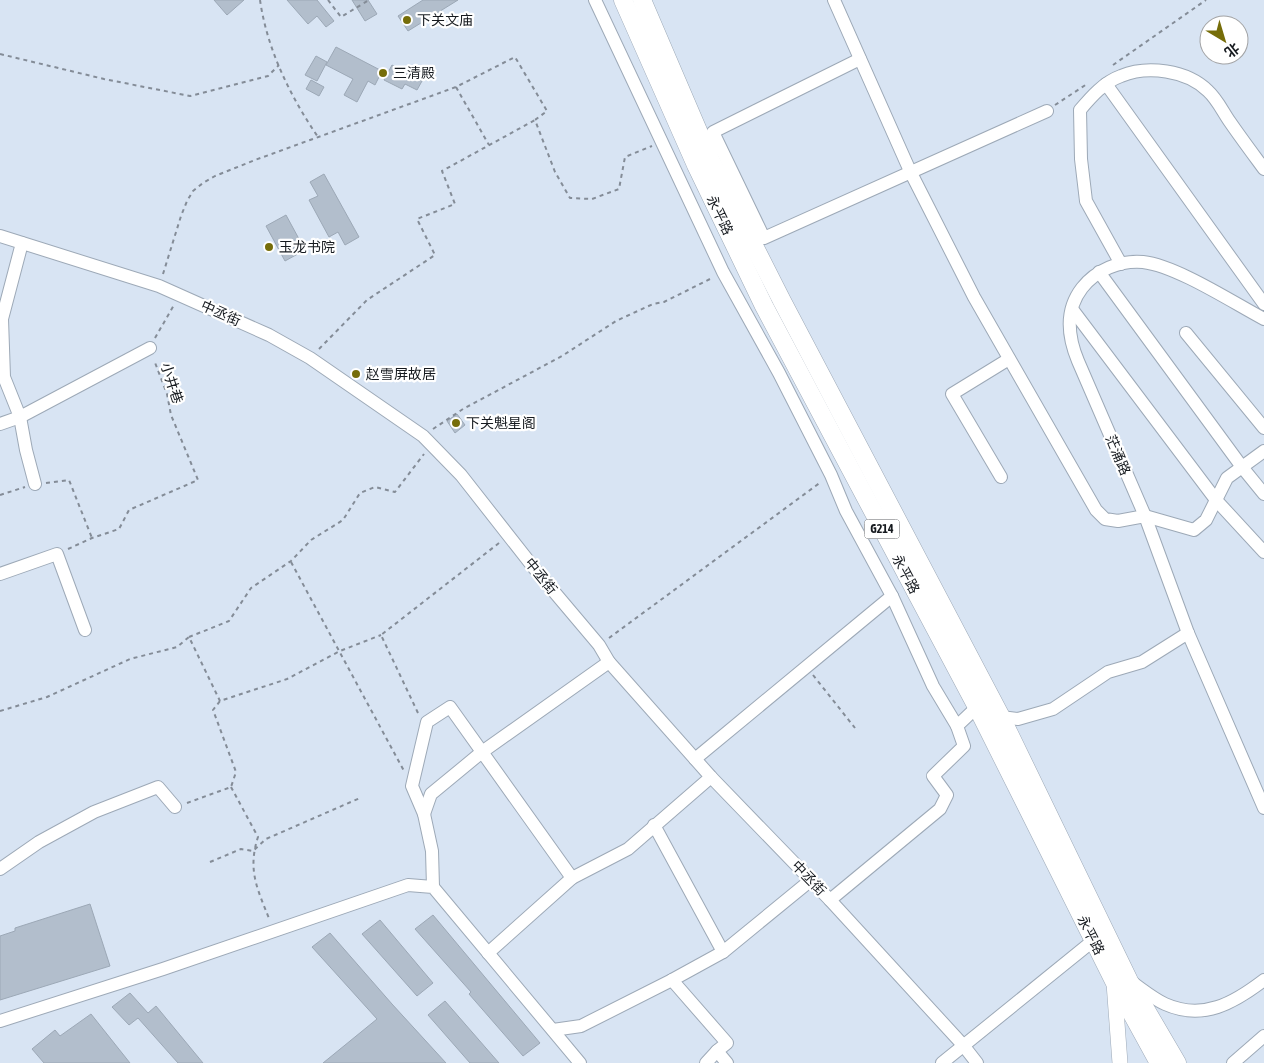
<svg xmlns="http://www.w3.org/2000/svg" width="1264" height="1063" font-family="'Asap Condensed','Noto Sans SC',sans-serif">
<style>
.building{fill:#b2becc;stroke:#9ca8b6}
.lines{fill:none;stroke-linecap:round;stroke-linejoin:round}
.minor-casing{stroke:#9da9b7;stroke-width:14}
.major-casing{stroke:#9da9b7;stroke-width:16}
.highway-casing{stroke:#9da9b7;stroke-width:19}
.path{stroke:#848c97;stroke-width:2;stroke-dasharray:4 4;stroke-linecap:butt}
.minor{stroke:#fff;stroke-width:12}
.major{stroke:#fff;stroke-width:15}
.highway{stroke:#fff;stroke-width:18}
.poi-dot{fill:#766d09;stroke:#fff;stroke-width:2}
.labels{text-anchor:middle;stroke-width:4.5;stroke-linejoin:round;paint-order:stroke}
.shield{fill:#fff;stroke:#5c5f62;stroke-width:1}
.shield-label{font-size:12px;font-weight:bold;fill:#161a1f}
.poi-label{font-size:14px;fill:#161a1f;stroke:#fff;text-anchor:start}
.street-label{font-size:14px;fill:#161a1f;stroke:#fff}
</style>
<rect width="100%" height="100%" fill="#d8e4f3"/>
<g class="building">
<polygon points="214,0 244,0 227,15"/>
<polygon points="287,0 317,0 334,21 326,27 317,16 308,24"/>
<polygon points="352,0 368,0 377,14 365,21"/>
<polygon points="423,0 458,0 408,31 398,16"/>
<polygon points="336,47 382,71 375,85 368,81 357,102 344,95 353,79 326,65"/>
<polygon points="316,56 327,62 317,81 305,75"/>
<polygon points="392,65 422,81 417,90 405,84 402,89 384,80"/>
<polygon points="311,80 324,87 319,96 306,89"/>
<polygon points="324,174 359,237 345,245 338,232 329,237 309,200 318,196 310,182"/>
<polygon points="286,215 305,250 285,261 266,226"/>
<polygon points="457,414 465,425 455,433 447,421"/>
<polygon points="90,904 110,966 0,1000 0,936 15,931 15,928"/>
<polygon points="433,915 540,1043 523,1056 469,994 471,992 415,929"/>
<polygon points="380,920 433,983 417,996 362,934"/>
<polygon points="330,933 392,1004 446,1063 323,1063 377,1019 312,947"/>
<polygon points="130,993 148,1013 156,1006 203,1063 178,1063 138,1018 129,1025 112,1007"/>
<polygon points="445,1001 499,1063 470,1063 428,1015"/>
<polygon points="91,1014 130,1063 44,1063 32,1049 55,1030 60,1036"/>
</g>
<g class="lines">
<g class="minor-casing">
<g id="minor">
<polyline points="595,0 723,272 779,373 831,475 846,511 892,596 933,686 957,726 977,707"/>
<polyline points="834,0 910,171 974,297 1096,510 1105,519 1118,521 1145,516 1194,530 1206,520 1227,478 1264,451"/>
<polyline points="860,59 713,132 764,238 1047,111"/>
<polyline points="1106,84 1264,304"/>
<polyline points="0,236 159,286 269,335 310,358 423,436 461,475 534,568 599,645 609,662 711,777 830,900 963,1045 977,1063"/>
<polyline points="22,243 2,319 4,377 20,417 26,450 35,484"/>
<path d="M1121,264L1086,201L1081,159L1080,110C1091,97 1104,82 1121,76C1147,65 1187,70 1208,91C1217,99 1223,112 1230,122C1241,138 1253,154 1264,169"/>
<polyline points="1099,272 1242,467 1264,494"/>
<polyline points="1072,309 1216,500 1264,552"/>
<path d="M1264,319C1232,302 1177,266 1143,262C1120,260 1096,270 1082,288C1065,310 1068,337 1078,361L1145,516L1188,633L1264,808"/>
<polyline points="1186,333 1264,428"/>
<polyline points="0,424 20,417 150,348"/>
<polyline points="1001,477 952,394 1009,359"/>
<polyline points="0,574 57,554 85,630"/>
<polyline points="1001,717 1018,719 1053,709 1108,672 1142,662 1188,633"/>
<polyline points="695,759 892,596"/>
<polyline points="424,814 431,794 482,752 609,662"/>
<polyline points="654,825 723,952"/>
<polyline points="0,869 39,842 94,812 158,787 175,807"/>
<polyline points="433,887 432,851 424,814 412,786 427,722 450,707 572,878"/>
<polyline points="830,900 940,809 947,795 933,776 964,746 957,726"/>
<polyline points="488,953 572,878 628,849 711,777"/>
<polyline points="672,980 727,1043 717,1051 727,1063"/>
<path d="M1133,983C1143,990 1154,999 1165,1004C1203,1021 1234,1003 1264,980"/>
<polyline points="0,1021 163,969 408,885 433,887 580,1063"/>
<polyline points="553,1030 581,1026 672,980 723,952 811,880"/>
<polyline points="706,1063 717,1051"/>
<polyline points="942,1063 1094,940"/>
<polyline points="1233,1063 1264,1036"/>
</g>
</g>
<g class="major-casing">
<polyline id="major" points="1114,983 1120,1063"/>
</g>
<g class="highway-casing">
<g id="highway">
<polyline points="623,0 696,165 764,306 977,707 1114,981 1159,1063"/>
<polyline points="642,0 711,161 782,301 1001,717 1129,981 1177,1063"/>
</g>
</g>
<g class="path">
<path d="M260,0C267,49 290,96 318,137"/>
<polyline points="328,0 341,17 369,0"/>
<polyline points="0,54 104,79 190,96 268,76 279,65"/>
<polyline points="1113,65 1206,0"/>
<polyline points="456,87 489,145"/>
<polyline points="1055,105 1087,84"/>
<polyline points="163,274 181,216 187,201 193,191 203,183 215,176 255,160 456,87 515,57 547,111 535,120 555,172 570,198 592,199 619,189 625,157 652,146"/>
<polyline points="155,338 174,305"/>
<polyline points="319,349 367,300 435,255 417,219 455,204 442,171 535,120"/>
<polyline points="433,429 463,409 562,356 616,321 653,304 664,302 712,278"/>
<polyline points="46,483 69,480 92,538"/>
<polyline points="0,495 25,487"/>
<polyline points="68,549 92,538 119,529 129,510 198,480 171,415 167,394 154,360"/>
<polyline points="291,562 404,771"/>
<polyline points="189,637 229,621 251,588 291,561 311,540 343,520 360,493 375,487 395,492 424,454"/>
<polyline points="609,638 821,482"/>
<polyline points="813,675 855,728"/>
<polyline points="0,711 47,697 130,659 177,647 189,637 220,701"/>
<polyline points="418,713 381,635 499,543"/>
<path d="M231,787L258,837C247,871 258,890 270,921"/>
<polyline points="187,803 231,787 236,772 213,710 220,701 287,679 340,651 381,635"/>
<polyline points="210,862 241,849 253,851 266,839 360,798"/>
</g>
<use href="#minor" class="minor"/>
<use href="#major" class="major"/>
<use href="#highway" class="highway"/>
</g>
<g class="poi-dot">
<circle cx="407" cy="20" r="5"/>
<circle cx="383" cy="73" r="5"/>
<circle cx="269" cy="247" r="5"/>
<circle cx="356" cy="374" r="5"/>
<circle cx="456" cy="423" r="5"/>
</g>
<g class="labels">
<rect class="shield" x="864.5" y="519.5" width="35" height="19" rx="4"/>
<g class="shield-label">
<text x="882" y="533">G214</text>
</g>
<g class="poi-label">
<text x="417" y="25">下关文庙</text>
<text x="393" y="78">三清殿</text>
<text x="279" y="252">玉龙书院</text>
<text x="366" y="379">赵雪屏故居</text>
<text x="466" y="428">下关魁星阁</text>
</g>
<g class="street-label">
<text transform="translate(720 215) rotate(64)" y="5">永平路</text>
<text transform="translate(221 313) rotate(24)" y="5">中丞街</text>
<text transform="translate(172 383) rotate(72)" y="5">小井巷</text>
<text transform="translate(1118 455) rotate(67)" y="5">茫涌路</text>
<text transform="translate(906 574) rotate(62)" y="5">永平路</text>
<text transform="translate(541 576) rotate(51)" y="5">中丞街</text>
<text transform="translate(809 878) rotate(46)" y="5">中丞街</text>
<text transform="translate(1091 935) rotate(63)" y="5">永平路</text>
</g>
</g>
<g transform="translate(1224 40) rotate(142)"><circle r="24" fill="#ffffff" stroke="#a2a3a5"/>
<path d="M0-4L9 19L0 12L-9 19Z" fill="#766d09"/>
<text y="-8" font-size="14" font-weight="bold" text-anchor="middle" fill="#161a1f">北</text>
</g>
</svg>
